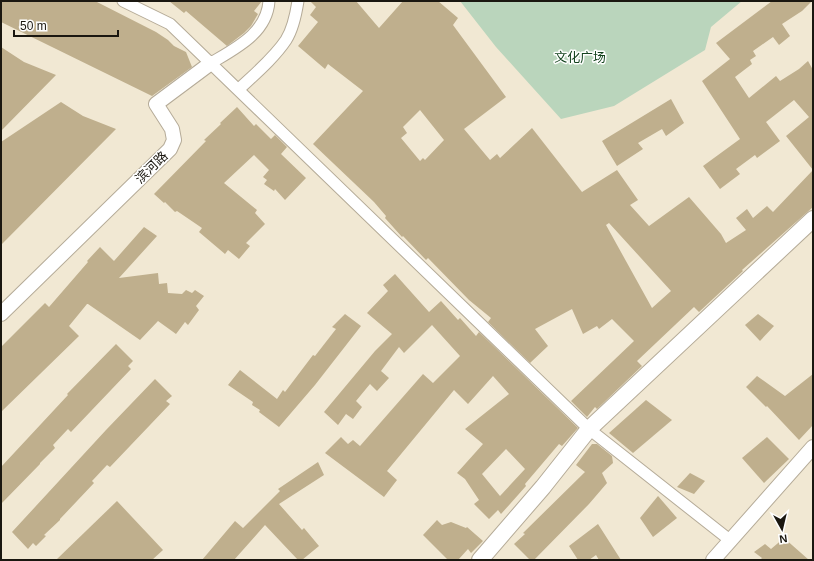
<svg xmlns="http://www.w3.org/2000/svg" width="814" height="561" font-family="Arial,'Noto Sans SC',sans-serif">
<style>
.green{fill:#bad5bc}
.building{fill:#bfaf8d;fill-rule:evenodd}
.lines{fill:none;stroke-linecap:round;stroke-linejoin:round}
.minor-casing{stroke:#b5ab98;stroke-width:13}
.tertiary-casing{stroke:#b5ab98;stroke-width:16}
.secondary-casing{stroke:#b5ab98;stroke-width:18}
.minor{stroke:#fff;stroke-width:11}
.tertiary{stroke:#fff;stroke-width:14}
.secondary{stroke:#fff;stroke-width:16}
.labels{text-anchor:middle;stroke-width:3;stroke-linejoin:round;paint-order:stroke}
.park-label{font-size:13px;fill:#12411c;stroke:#fff}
.street-label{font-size:13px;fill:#1a1710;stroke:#fff}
</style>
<rect width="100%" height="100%" fill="#f1e8d3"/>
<polygon class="green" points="460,1 742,1 711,27 705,50 614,106 561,119 496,47"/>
<g class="building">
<polygon points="1,1 95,1 156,32 168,40 174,46 186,52 192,67 152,96 1,22"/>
<polygon points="169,1 262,1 254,11 258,14 251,26 244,33 227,46 186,11 184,13"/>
<path d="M310,1H356L379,28L403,1H438L458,18L453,25L506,97L464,129L490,160L497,154L500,158L532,128L582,192L617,170L638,200L630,205L649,226L689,197L721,234L726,243L746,230L736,218L747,209L753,218L767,206L773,212L813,170L786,136L809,117L794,100L766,122L780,141L757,158L755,155L736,169L740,174L720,189L703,166L740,139L702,81L730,59L716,43L772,1H812L802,11L782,24L790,36L779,45L773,37L753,51L756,56L750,60L752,64L735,77L749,98L776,76L780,81L799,69L808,61L813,70V207L742,270L743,271L699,312L694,307L637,361L642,366L597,409L595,407L587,417L571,401L634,341L612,319L599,329L597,326L583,334L572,309L535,329L548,346L530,363L488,322L491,318L469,300L428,258L426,260L403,236L402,237L385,218L386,216L374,202L313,144L363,91L328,64L325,69L298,46L318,22L310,15L316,7ZM420,110L444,140L425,160L423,158L420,161L401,138L407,133L403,127ZM609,223L671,291L652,308L606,225Z"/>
<polygon points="1,47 24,62 56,75 1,131"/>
<polygon points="671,99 684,123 666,136 662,129 638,143 643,149 617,166 602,141"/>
<polygon points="61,102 83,116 116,129 1,245 1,142"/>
<polygon points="237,107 254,126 256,124 271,139 275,135 287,147 281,154 306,178 285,200 275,189 274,191 264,184 267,180 263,177 269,170 254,155 224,183 257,210 255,213 265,224 246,243 250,246 239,259 228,250 225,254 199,232 202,228 177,211 175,212 165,202 164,203 154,194 206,141 204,140 221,124 220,123"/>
<polygon points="144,227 157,236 119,278 158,273 159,284 167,283 168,293 182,294 186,290 192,293 195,290 204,296 196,306 199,310 188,325 185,322 176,334 158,321 140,340 88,304 87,304 69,326 79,336 1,412 1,347 45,303 49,307 88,262 87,261 100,247 114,261"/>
<path d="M395,274L429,312L441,301L458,320L460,318L476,336L479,332L578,428L562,446L559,444L525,484L526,486L501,514L498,510L489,519L474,504L479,500L465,479L457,473L483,444L465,429L509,394L493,376L468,404L454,390L387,471L397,480L384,497L325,453L341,437L348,444L353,440L360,446L423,374L433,383L460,356L432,325L404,353L399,347L381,371L389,378L377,391L370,384L356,401L362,407L353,419L346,414L338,425L324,412L375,351L392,334L367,313L388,291L383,285ZM506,449L525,469L500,496L482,474Z"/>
<polygon points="345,314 361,326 315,385 279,427 259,412 260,410 252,405 253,402 228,385 240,370 277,399 283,390 285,392 313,355 315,356 336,329 332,327"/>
<polygon points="758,314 774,326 760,341 745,325"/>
<polygon points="116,344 133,361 128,366 131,369 71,432 68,429 53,445 55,448 40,463 40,464 1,504 1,467 68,395 67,394"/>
<polygon points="813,374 813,425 799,440 767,406 766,407 746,387 757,376 785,396"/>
<polygon points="155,379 172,396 166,401 170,404 110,467 107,465 92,481 94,483 60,519 60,520 44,535 46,536 36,546 33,543 28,549 12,532 106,430"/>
<polygon points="646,400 672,420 633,453 609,433"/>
<polygon points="767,437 789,459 764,483 742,458"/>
<polygon points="592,444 597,444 612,456 613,463 602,473 607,483 589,504 534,560 530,560 514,544 525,534 523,533 585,472 576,465"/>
<polygon points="318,462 324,475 279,504 302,530 304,528 319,546 302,560 298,560 265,525 234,560 202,560 235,521 243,528 280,491 278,489"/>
<polygon points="690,473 705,481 694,494 677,487"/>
<polygon points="658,496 677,518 653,537 640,518"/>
<polygon points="117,501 163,550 152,560 56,560"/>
<polygon points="437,520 442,525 451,522 466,528 467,527 483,541 471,553 468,549 458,560 448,560 423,535"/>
<polygon points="598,524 621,560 599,560 596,555 589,560 578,560 569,546"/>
<polygon points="784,538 809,560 760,560 762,558 754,552 765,544 771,549"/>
</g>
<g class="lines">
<g class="minor-casing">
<g id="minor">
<polyline points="123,1 170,24 589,429 731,541"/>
<path d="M211,63C236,48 267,33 269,1"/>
<path d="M239,89C255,74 274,58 286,40C293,29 296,14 298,1"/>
</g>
</g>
<g class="tertiary-casing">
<g id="tertiary">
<polyline points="1,314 170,149 174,140 172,129 156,104 211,63"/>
<polyline points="713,560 813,447"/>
</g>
</g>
<g class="secondary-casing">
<polyline id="secondary" points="480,560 543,487 589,429 813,219"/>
</g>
<use href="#minor" class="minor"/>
<use href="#tertiary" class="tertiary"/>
<use href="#secondary" class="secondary"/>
</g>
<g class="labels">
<g class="park-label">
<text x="580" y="62">文化广场</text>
</g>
<g class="street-label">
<text transform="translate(151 167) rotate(-44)" y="5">滨河路</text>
</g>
</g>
<rect width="814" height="561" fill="none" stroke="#1a1710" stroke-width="4"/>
<g transform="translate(782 529) rotate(172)" stroke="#ffffff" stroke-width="3" paint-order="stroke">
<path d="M0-3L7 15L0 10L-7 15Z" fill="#1a1710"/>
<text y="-6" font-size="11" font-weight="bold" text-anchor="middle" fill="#1a1710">N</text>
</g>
<path d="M14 30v6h104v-6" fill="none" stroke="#1a1710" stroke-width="2"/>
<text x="20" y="30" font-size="12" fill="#1a1710" stroke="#ffffff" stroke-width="3" paint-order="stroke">50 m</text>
</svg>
